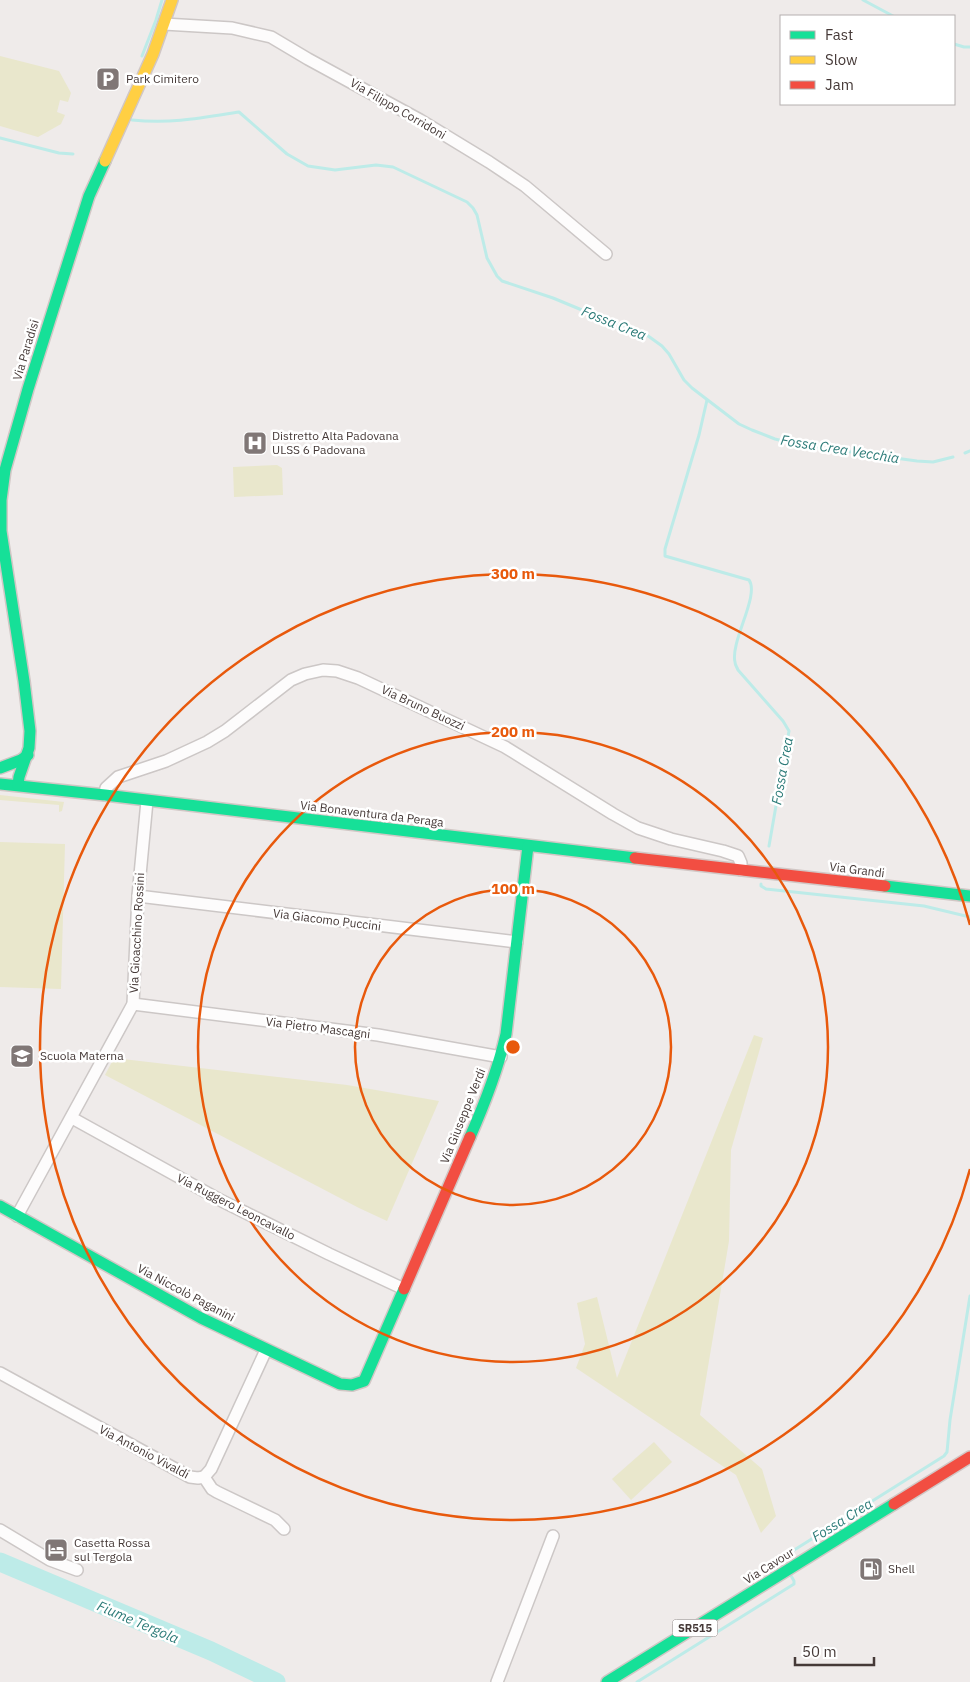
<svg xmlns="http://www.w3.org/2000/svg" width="970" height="1682" font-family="'IBM Plex Sans',sans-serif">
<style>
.green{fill:#e9e7cc}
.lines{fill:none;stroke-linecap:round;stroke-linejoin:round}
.stream{stroke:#bdebe8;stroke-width:3}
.river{stroke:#bdebe8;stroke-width:19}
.street-casing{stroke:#ccc7c6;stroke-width:14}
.fast-casing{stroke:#d1c7c5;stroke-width:14}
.slow-casing{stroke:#d1c7c5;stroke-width:14}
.jam-casing{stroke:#d1c7c5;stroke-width:14}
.street{stroke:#fdfcfc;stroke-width:11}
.fast{stroke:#16e098;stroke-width:11}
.slow{stroke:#ffcf43;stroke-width:11}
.jam{stroke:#f24e42;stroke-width:11}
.ring{fill:none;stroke:#e8590c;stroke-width:2.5}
.labels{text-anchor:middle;stroke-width:5;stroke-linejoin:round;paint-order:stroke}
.shield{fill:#fff;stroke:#7d7473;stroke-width:1}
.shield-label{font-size:11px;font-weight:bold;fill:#453937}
.poi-label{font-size:12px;fill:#453937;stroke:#fff;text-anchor:start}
.street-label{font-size:12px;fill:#453937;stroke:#fff}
.water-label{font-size:14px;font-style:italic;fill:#2c7b78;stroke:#fff}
.centre{fill:#e8590c;stroke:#fff;stroke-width:2.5}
.ring-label{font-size:15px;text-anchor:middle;font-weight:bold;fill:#e8590c;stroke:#fff;stroke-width:5;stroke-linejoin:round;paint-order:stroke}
</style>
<rect width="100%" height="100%" fill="#efebea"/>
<g class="green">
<polygon points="0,56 59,71 71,93 68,102 60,100 57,112 65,115 61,124 38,137 0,126"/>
<polygon points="277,465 282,468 283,495 234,497 233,467"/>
<polygon points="0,795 64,802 62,811 59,812 59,805 0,800"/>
<polygon points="0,842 65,844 61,989 0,987"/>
<polygon points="754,1035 763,1038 731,1150 729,1241 700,1415 762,1469 776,1516 761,1533 736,1475 576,1368 585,1344 577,1303 597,1297 617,1378"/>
<polygon points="114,1058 347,1085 439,1101 387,1221 359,1208 105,1075"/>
<polygon points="654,1442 672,1462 631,1500 612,1479"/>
</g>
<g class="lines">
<g class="stream">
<polyline points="863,0 893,16"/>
<polyline points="954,44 964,47 970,47"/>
<polyline points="142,56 156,20 162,0"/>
<path d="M132,120C171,124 201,118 239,112L287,154L308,166L335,170L376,165L393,167L467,202L473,208L477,215L487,258L497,276L502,281L553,298L606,320L644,333L662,346L669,354L684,380L692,388L739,424L752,430L775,439L800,445L917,461L933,462L953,457"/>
<polyline points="0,138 59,153 73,154"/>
<path d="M707,400L699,435L665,549V556L749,580C760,595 730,642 735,662C735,665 737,667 738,670L783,721L789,731L769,846"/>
<polyline points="965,453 970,451"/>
<polyline points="761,884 761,886 766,889 924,906 970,917"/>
<polyline points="785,1565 781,1559 783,1557 944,1456 947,1452 950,1420 970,1296"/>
<polyline points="637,1682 794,1584 794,1581 790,1574"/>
</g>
<polyline class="river" points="0,1562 211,1651 276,1682"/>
<g class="street-casing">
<g id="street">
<polyline points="164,24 232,28 271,37 308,59 420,120 489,162 525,186 606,254"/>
<polyline points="105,795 106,788 118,777 166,761 207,742 225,731 291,680 305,674 323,670 337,671 358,678 505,747 613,814 638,828 671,839 723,851 738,856 741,863 741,870"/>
<polyline points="138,896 517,942"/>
<polyline points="133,1004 378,1035 501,1057"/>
<polyline points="72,1118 222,1201 329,1254 404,1289"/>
<polyline points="17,1216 133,1004 138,896 147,801"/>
<polyline points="0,1373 190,1477 198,1478 204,1477 212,1489 217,1492 275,1520 284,1529"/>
<polyline points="204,1477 211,1469 266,1350"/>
<polyline points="0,1530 50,1560 77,1570"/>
<polyline points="497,1682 553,1536"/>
</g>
</g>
<g class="fast-casing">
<g id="fast">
<polyline points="0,768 21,760 28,755"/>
<polyline points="0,784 105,795 635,858"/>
<polyline points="18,785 19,777 29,748 30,731 24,681 1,531 1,500 5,470 28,389 89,196 105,161"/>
<polyline points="885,886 970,896"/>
<path d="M470,1137C485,1103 498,1070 506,1034L528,846"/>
<polyline points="0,1206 201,1318 340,1384 352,1385 364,1381 404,1289"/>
<polyline points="607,1682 894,1504"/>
</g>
</g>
<g class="slow-casing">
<polyline id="slow" points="105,161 153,54 172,0"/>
</g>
<g class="jam-casing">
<g id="jam">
<polyline points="635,858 885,886"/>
<polyline points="404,1289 470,1137"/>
<polyline points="894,1504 970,1457"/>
</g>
</g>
<use href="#street" class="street"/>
<use href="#fast" class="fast"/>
<use href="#slow" class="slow"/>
<use href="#jam" class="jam"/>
</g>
<g class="ring">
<circle cx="513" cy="1047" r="158"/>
<circle cx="513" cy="1047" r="315"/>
<path d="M970 1169A473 473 0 1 1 970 925"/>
</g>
<defs>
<g id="parking-square" transform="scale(1.25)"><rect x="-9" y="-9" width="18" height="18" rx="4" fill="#807776" stroke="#fff"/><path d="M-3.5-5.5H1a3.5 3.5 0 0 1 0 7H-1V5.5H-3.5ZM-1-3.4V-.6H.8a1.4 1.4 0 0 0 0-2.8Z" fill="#fff"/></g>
<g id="hospital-square" transform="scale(1.25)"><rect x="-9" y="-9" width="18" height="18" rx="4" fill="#807776" stroke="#fff"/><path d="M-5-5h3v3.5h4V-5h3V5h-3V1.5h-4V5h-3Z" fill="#fff"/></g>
<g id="school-square" transform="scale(1.25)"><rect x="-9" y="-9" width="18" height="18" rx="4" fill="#807776" stroke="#fff"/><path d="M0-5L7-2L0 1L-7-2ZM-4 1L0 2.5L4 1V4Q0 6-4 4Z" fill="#fff"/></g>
<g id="hotel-square" transform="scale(1.25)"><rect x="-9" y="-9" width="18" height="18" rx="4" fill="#807776" stroke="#fff"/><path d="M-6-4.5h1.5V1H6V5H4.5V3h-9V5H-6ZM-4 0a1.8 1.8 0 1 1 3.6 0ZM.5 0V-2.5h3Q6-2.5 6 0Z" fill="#fff"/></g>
<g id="fuel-square" transform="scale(1.25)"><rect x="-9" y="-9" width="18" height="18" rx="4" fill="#807776" stroke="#fff"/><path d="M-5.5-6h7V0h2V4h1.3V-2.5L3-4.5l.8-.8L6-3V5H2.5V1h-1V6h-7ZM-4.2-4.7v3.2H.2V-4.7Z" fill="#fff"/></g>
</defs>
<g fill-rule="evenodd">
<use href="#parking-square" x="108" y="79"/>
<use href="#hospital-square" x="255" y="443"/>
<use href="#school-square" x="22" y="1056"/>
<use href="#hotel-square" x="56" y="1550"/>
<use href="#fuel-square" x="871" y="1569"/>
</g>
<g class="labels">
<rect class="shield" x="672.5" y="1619.5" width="45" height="17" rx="4"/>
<g class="shield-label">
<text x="695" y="1632">SR515</text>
</g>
<g class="poi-label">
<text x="126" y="83">Park Cimitero</text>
<text x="272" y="440">Distretto Alta Padovana<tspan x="272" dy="14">ULSS 6 Padovana</tspan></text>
<text x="40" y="1060">Scuola Materna</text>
<text x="74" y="1547">Casetta Rossa<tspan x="74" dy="14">sul Tergola</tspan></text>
<text x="888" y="1573">Shell</text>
</g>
<g class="street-label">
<text transform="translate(398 109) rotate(30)" y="4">Via Filippo Corridoni</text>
<text transform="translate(26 350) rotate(-73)" y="4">Via Paradisi</text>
<text transform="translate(423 708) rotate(25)" y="4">Via Bruno Buozzi</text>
<text transform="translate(372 814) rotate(7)" y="4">Via Bonaventura da Peraga</text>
<text transform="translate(857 870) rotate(7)" y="4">Via Grandi</text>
<text transform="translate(327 920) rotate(7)" y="4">Via Giacomo Puccini</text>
<text transform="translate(137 933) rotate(-87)" y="4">Via Gioacchino Rossini</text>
<text transform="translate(318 1028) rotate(7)" y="4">Via Pietro Mascagni</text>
<text transform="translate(463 1116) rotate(-68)" y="4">Via Giuseppe Verdi</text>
<text transform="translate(236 1207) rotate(27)" y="4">Via Ruggero Leoncavallo</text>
<text transform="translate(186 1293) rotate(28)" y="4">Via Niccolò Paganini</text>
<text transform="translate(144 1452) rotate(28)" y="4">Via Antonio Vivaldi</text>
<text transform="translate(769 1566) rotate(-32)" y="4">Via Cavour</text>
</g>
<g class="water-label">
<text transform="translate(614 323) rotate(22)" y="5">Fossa Crea</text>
<text transform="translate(840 449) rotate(9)" y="5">Fossa Crea Vecchia</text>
<text transform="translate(782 771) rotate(-80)" y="5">Fossa Crea</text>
<text transform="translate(842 1520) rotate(-32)" y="5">Fossa Crea</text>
<text transform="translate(138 1622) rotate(23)" y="5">Fiume Tergola</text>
</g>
</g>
<circle cx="513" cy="1047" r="8" class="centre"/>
<g class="ring-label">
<text x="513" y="579">300 m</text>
<text x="513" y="737">200 m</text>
<text x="513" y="894">100 m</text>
</g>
<rect x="780" y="15" width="175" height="90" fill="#ffffff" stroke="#b5b0af"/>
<rect x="790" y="31" width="25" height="8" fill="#16e098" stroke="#b5b0af"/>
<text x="825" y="40" font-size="15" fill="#453937">Fast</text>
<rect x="790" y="56" width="25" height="8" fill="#ffcf43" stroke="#b5b0af"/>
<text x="825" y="65" font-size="15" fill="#453937">Slow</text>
<rect x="790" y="81" width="25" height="8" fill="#f24e42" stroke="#b5b0af"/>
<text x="825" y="90" font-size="15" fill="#453937">Jam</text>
<path d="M795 1657v8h79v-8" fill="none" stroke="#453937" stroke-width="2.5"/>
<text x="802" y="1657" font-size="15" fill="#453937" stroke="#ffffff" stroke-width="4" paint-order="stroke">50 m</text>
</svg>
